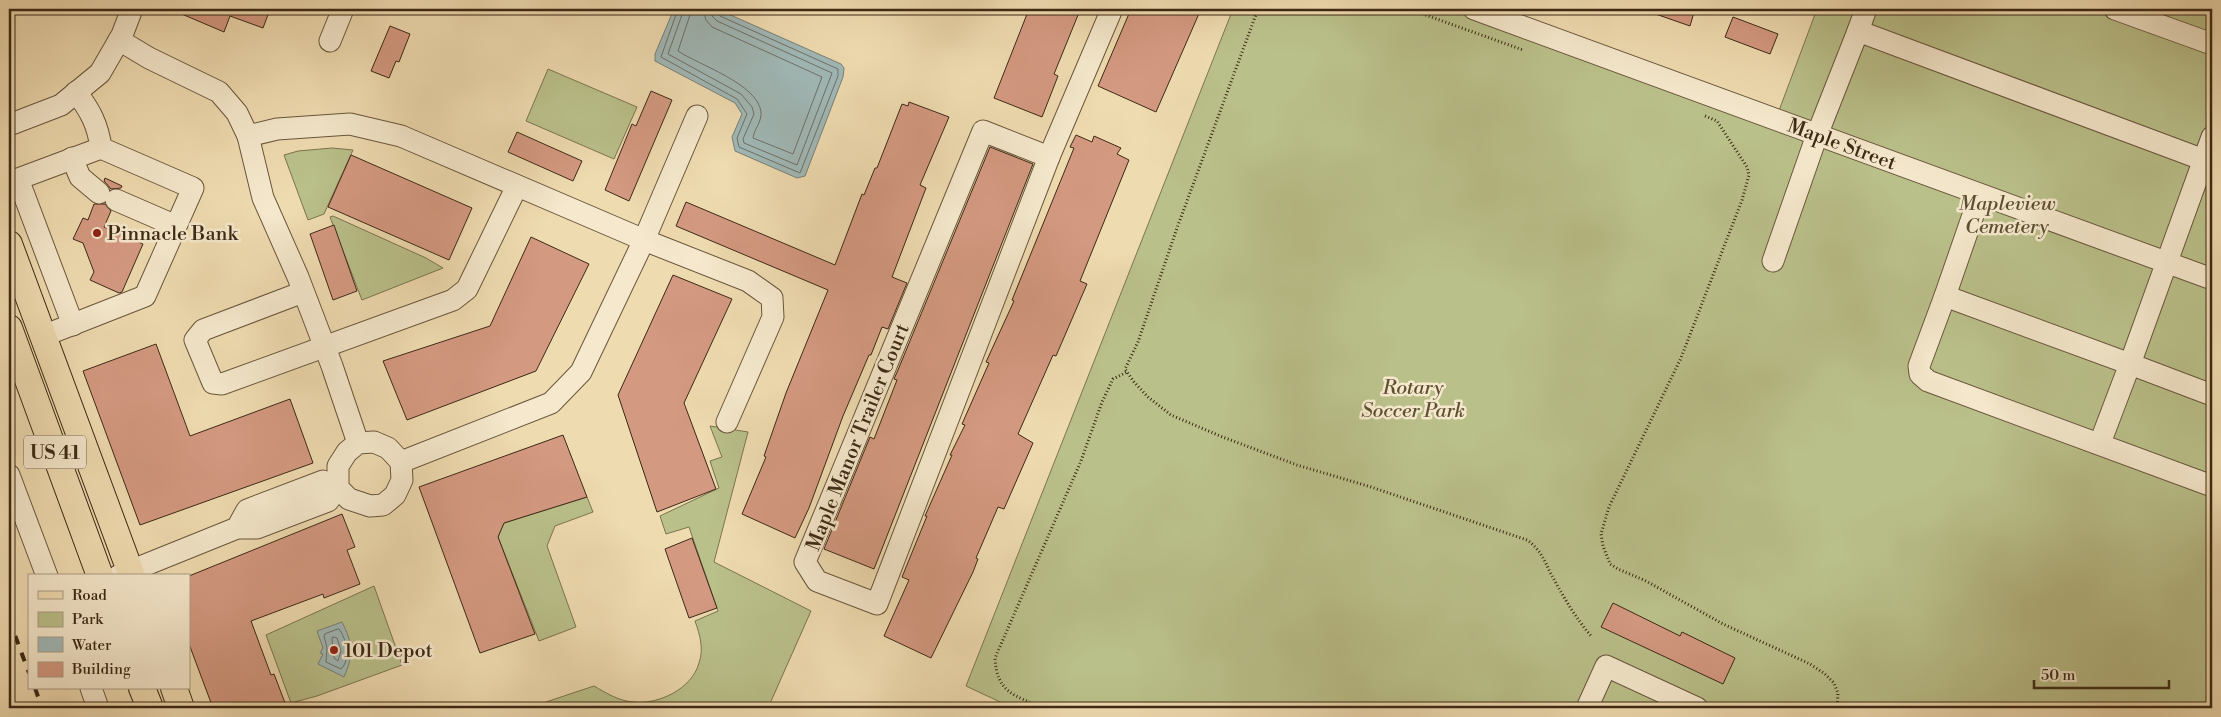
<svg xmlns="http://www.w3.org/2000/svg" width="2221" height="717" font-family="'Libre Bodoni',serif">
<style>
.green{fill:#bac08a;stroke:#7b7450}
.water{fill:#a0b8b7;stroke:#787f76}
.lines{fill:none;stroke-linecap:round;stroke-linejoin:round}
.shore{stroke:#6e7066;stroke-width:1}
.building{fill:#d49981;stroke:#3c2915}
.minor-casing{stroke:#69563c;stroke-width:23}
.major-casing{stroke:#3c2915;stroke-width:28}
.path{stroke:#3c2915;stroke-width:3;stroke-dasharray:1 2.5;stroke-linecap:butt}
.minor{stroke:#f5e8cc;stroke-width:21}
.major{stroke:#efdbb0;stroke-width:26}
.rail{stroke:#3c2915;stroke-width:4;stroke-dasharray:9 9;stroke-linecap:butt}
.poi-dot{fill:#8f2418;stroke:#f5e8cc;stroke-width:2}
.labels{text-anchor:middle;stroke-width:5;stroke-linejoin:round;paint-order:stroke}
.shield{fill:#f5e8cc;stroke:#74624c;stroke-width:1}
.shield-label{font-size:19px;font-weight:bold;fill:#3c2915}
.street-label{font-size:20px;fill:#3c2915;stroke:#f5e8cc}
.park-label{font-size:20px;font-style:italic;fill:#5c4f32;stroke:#f5e8cc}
.poi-label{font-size:20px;fill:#3c2915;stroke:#f5e8cc;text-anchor:start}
</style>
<rect width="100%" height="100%" fill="#efdbb0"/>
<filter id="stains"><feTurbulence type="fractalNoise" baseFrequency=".004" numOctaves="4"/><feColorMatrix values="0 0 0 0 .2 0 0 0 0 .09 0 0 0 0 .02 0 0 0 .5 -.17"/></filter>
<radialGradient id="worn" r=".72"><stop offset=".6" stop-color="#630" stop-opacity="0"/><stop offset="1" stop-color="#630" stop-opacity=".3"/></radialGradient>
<g class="green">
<polygon points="1233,9 1454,9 1774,124 1817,9 2212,9 2212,708 1013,708 966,686"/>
<polygon points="548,69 637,107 614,159 526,121"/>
<polygon points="332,148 353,150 324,214 308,220 284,155 298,151"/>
<polygon points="333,216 426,258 443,268 362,300 330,217"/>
<path d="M710,426L748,432L714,562L811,611L768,708H528L594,686C606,693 619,701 633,702C658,705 692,689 699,663C704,649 700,635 695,621L718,611L689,527L666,534L660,516L719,488L710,461L722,457Z"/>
<polygon points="587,497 593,512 555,526 547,546 576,627 539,641 498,537 504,523"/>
<polygon points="374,586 402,665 317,696 291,703 266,635"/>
</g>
<g class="water">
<polygon points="674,9 717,9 841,64 844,68 843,77 805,176 797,178 735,151 732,137 742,114 735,103 655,61 655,54"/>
<path d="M342,622C353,644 354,654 344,677L318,664L323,654L320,653L323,648L317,631Z"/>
</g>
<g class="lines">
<g class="shore">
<polyline points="678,9 661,57 737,99 747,114 737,138 739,147 800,173 838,76 838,69 720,16 717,9"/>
<polyline points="684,9 668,54 741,94 752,107 754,114 743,139 744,143 797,165 832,73 717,21 712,16 711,9"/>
<path d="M692,9L678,51C699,65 758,84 761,112C762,122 754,129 753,138L793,154L822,77L712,27L706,20L703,9"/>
<path d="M339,629C347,640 351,659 341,669L326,662L327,648L324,636L325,634Z"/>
<polygon points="333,637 337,638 341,651 338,661 334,658 332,640"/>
</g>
</g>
<g class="building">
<polygon points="170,9 261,9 269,12 263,28 230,16 224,32"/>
<polygon points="1029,9 1061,9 1078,15 1054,74 1058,76 1042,117 994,98"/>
<polygon points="1131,9 1201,9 1156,112 1098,86"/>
<polygon points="1648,9 1695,9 1690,26 1647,11"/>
<polygon points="1733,17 1778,34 1770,54 1725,37"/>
<polygon points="390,26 410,34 399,62 396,61 389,78 371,71"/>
<polygon points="651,91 672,100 629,201 605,190 632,124 636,126"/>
<polygon points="909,102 949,117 920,185 926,188 892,277 907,283 888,329 882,327 871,355 869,355 843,416 809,508 795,538 742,514 766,457 764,456 786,393 828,290 676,226 686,202 835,265 862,194 864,195 875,168 877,168 902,104 908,106"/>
<polygon points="517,132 582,161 573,181 508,152"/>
<polygon points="1076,135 1092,142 1094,136 1121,148 1117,154 1129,160 1080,281 1087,284 1056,356 1053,355 1018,434 1033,443 1004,509 998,507 976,558 978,559 973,572 931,658 884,636 909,580 902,577 927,516 925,516 952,455 950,455 965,425 962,424 989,363 986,362 1014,301 1012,300 1074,148 1070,147"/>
<polygon points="990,147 1033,164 874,569 824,549 870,437 874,439 897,380 894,379 898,370"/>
<polygon points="351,155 472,208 449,260 328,207"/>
<polygon points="105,178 122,186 121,188 111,189 104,181"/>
<polygon points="94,204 105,204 111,211 104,227 143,244 122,292 119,293 90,280 94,272 83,243 73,239 83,218 88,220"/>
<polygon points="334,225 357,291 333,300 310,234"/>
<polygon points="531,237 589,264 536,371 407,420 383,361 490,326"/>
<polygon points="673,275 732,299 684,403 716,489 657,512 618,395"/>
<polygon points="156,344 190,436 290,399 313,463 140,525 83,371"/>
<polygon points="563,435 587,497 504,523 498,537 535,634 480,653 419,487"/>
<polygon points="342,514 355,547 347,550 360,584 324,598 323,594 251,621 271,675 274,674 287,708 213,708 189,644 189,576"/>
<polygon points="692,538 717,608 689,618 665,549"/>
<polygon points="1613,603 1680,636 1682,632 1735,658 1723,684 1601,627"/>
</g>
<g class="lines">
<g class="minor-casing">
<g id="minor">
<path id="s1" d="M1474,9L2212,279"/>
<polyline points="1866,9 1858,31 2212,163"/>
<polyline points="2115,9 2212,44"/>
<polyline points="119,40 149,58 219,92 237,113 248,136"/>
<polyline points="330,41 343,9"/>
<polyline points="9,125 61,105 100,73 122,35 132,9"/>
<polygon points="983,131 1049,157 877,604 817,581 805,562"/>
<polyline points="1049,157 1112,9"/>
<polyline points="72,158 80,177 99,193"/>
<polyline points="1980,195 1945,296 1919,366 1920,374 1928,381 2212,486"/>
<polyline points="116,200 176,226"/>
<polyline points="1773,261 1817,135 1858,31"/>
<polyline points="303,292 203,330 195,340 213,383 222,384 453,300 467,289 517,186"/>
<polyline points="1945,296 2130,364 2212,137"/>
<polyline points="73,325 18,179 101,148"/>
<path d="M43,336L145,296L193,188L101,148C98,125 90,110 76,92"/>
<polyline points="358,443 332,366 298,277 263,198 248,136 277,129 350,124 401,136 644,240 748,281 772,298 773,317 727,422"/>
<polyline points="2100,443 2130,364 2212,395"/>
<polyline points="401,462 551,403 581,372 644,240 697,116"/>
<polyline points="9,475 47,576"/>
<polyline points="118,576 237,528 257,528 328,501 338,488 338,466 347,452 358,443 374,442 388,448 401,462 402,480 395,495 383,505 370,506 349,499 338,488 335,488 323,481 247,510 237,528"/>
<polyline points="91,688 98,708"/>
<polyline points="1587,708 1606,666 1697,708"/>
</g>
</g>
<g class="major-casing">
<g id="major">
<polyline points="9,244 132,576"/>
<polyline points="9,328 100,576"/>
<polyline points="142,688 150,708"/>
<polyline points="174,688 181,708"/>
</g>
</g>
<g class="path">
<path d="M1258,9L1177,228L1138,342L1125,369L1134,382L1148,397L1171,415L1220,436L1297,465L1371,487L1527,540C1541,550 1544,560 1551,574C1563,596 1576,619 1592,637"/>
<polyline points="1409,9 1523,50"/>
<polyline points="1705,116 1717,121 1747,167 1749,175 1742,200 1681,358 1609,507 1601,534 1603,546 1610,564 1618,569 1646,581 1723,624 1810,664 1825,674 1834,683 1838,693 1837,708"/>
<path d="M1043,708C1014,695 997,693 995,658L1081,461L1102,402L1113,379L1127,372"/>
</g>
<use href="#minor" class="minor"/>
<use href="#major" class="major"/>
<g class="rail">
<polyline points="9,619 29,673"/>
<polyline points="35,688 42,708"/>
</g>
</g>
<g class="poi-dot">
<circle cx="97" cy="233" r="5"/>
<circle cx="334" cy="650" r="5"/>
</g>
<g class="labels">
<rect class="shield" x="24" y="435.5" width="62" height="33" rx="4"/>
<g class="shield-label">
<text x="55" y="459">US 41</text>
</g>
<g class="street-label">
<text dy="7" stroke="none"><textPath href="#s1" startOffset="392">Maple Street</textPath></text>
<text transform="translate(857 437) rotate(-68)" y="7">Maple Manor Trailer Court</text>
</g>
<g class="park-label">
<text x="2007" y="210">Mapleview<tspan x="2007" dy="23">Cemetery</tspan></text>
<text x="1413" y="394">Rotary<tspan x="1413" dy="23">Soccer Park</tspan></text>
</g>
<g class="poi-label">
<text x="107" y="240">Pinnacle Bank</text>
<text x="344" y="657">101 Depot</text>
</g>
</g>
<rect width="2221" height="717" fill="none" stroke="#efdbb0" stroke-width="30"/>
<rect x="10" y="10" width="2201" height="697" fill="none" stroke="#3c2915" stroke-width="2.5"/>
<rect x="15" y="15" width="2191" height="687" fill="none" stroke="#3c2915"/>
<rect x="28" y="574" width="162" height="115" fill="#f5e8cc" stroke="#ab9c83"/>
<rect x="38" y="591" width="25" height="8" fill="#efdbb0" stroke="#ab9c83"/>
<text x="72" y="600" font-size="15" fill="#3c2915">Road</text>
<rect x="38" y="612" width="25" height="15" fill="#bac08a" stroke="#ab9c83"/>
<text x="72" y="624" font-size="15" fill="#3c2915">Park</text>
<rect x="38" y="637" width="25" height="15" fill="#a0b8b7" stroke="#ab9c83"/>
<text x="72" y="650" font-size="15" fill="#3c2915">Water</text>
<rect x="38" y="662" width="25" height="15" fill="#d49981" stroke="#ab9c83"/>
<text x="72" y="674" font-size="15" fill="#3c2915">Building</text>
<path d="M2034 680v8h135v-8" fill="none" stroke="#3c2915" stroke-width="2.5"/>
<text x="2041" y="680" font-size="15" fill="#3c2915" stroke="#f5e8cc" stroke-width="4" paint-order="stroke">50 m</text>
<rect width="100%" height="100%" filter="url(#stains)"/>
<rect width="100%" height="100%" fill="url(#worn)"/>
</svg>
